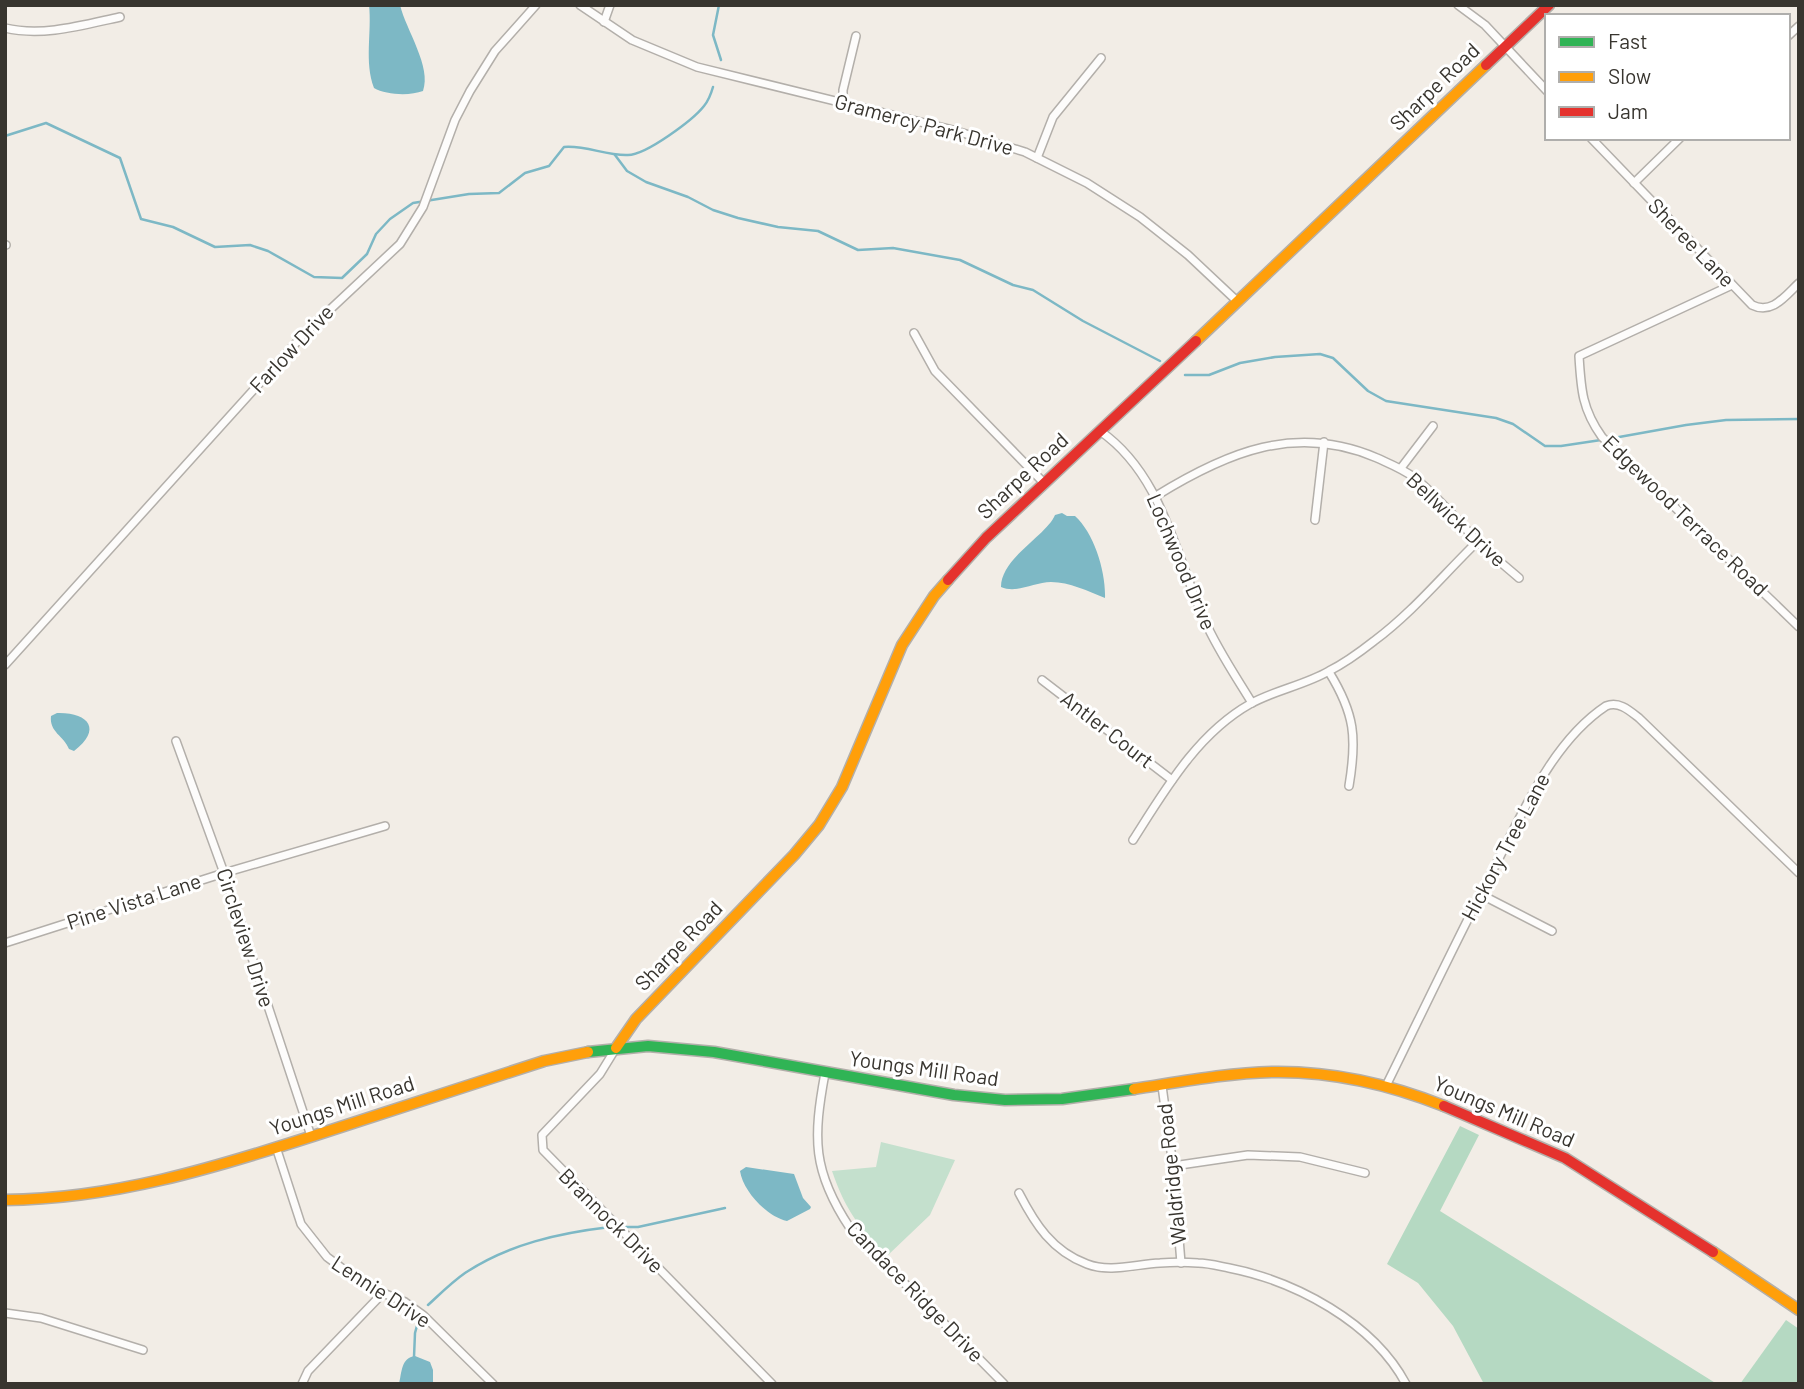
<svg xmlns="http://www.w3.org/2000/svg" width="1804" height="1389" font-family="Barlow,sans-serif">
<style>
.green{fill:#c4e0cd}
.forest{fill:#b5d9c2}
.water{fill:#7db8c5}
.lines{fill:none;stroke-linecap:round;stroke-linejoin:round}
.stream{stroke:#7db8c5;stroke-width:2.5}
.street-casing{stroke:#b3afaa;stroke-width:10}
.fast-casing{stroke:#b3afaa;stroke-width:13}
.slow-casing{stroke:#b3afaa;stroke-width:13}
.jam-casing{stroke:#b3afaa;stroke-width:13}
.street{stroke:#fdfcfb;stroke-width:7}
.fast{stroke:#30b455;stroke-width:10}
.slow{stroke:#ff9f0a;stroke-width:10}
.jam{stroke:#e5322d;stroke-width:10}
.labels{text-anchor:middle;stroke-width:6;stroke-linejoin:round;paint-order:stroke}
.street-label{font-size:21px;fill:#38352f;stroke:#fff}
</style>
<rect width="100%" height="100%" fill="#f2ede6"/>
<path class="green" d="M881,1142L955,1160L930,1215L887,1256C858,1226 846,1211 832,1171L876,1167Z"/>
<g class="forest">
<polygon points="1460,1126 1479,1135 1440,1211 1717,1384 1484,1384 1453,1326 1418,1283 1387,1264"/>
<polygon points="1786,1320 1799,1329 1799,1384 1740,1384"/>
</g>
<g class="water">
<path d="M369,5H400C406,30 432,67 423,91C410,96 386,95 374,88C364,62 372,32 369,5Z"/>
<path d="M1062,513L1067,516H1075C1094,533 1106,572 1105,598C1087,591 1070,582 1051,582C1034,582 1017,594 1001,587C1001,558 1047,535 1055,515Z"/>
<path d="M57,713C88,712 103,729 74,751L69,749C64,736 49,732 51,716Z"/>
<path d="M746,1167L794,1174L803,1198L811,1207L810,1209L787,1221C767,1217 743,1191 740,1171Z"/>
<path d="M415,1356L430,1362L433,1370V1384H399C402,1372 401,1358 415,1356Z"/>
</g>
<g class="lines">
<g class="stream">
<polyline points="719,5 713,35 721,60"/>
<path d="M5,136L46,123L120,158L141,219L173,227L215,247L250,245L268,251L314,277L342,278L367,254L376,234L390,219L413,203L469,194L499,193L525,173L549,166L564,147C586,145 606,156 628,155C646,155 693,120 704,106C709,100 711,94 713,87"/>
<polyline points="615,155 627,171 646,182 688,197 713,210 738,218 778,227 818,231 858,250 893,248 960,260 1013,285 1033,290 1083,321 1160,361"/>
<polyline points="1185,375 1209,375 1240,363 1275,357 1320,354 1333,358 1368,391 1386,401 1496,418 1513,424 1545,446 1561,446 1601,440"/>
<polyline points="1608,439 1686,425 1726,420 1799,419"/>
<polyline points="626,1227 638,1227 725,1208"/>
<path d="M428,1305C440,1294 452,1282 465,1273C509,1244 559,1233 610,1227"/>
<polyline points="414,1357 415,1333 418,1322"/>
</g>
<g class="street-casing">
<g id="street">
<polyline points="580,5 632,40 697,67 953,130 1025,152 1087,183 1140,217 1188,255 1238,302"/>
<polyline points="1458,5 1485,25 1547,91"/>
<polyline points="604,22 610,5"/>
<path d="M5,28C43,37 83,25 120,17"/>
<polyline points="1788,36 1799,26"/>
<polyline points="843,104 843,90 856,36"/>
<path d="M1591,138L1752,305C1772,315 1785,296 1799,283"/>
<polyline points="1037,158 1053,117 1101,58"/>
<polyline points="1634,183 1680,138"/>
<polyline points="5,245 6,245"/>
<path d="M1732,285L1579,356C1581,389 1582,409 1602,437L1799,627"/>
<polyline points="914,333 935,371 1044,483"/>
<path d="M1100,431C1162,474 1175,554 1204,619C1217,649 1235,675 1252,703"/>
<polyline points="1401,468 1433,426"/>
<path d="M1156,496C1227,452 1296,423 1377,458C1390,464 1403,469 1415,478C1437,496 1456,518 1475,539C1489,553 1504,565 1519,578"/>
<polyline points="1315,520 1324,442"/>
<polyline points="5,665 304,334 400,244 423,207 455,120 470,91 495,51 536,5"/>
<path d="M1329,672C1355,714 1357,738 1349,786"/>
<polyline points="1042,680 1172,780"/>
<polyline points="176,741 224,873 311,1136"/>
<path d="M1133,840C1165,790 1197,734 1250,704C1275,690 1305,685 1329,671C1345,663 1360,652 1374,641C1413,612 1443,575 1478,541"/>
<polyline points="1480,894 1552,931"/>
<polyline points="5,943 224,873 385,826"/>
<polyline points="616,1048 600,1074 542,1135 543,1150 772,1384"/>
<path d="M825,1073C813,1138 812,1171 850,1228L1004,1384"/>
<polyline points="1162,1086 1173,1166 1181,1263"/>
<path d="M1386,1086C1422,1013 1457,939 1495,866C1523,812 1553,741 1606,706C1619,701 1629,710 1639,718L1799,873"/>
<polyline points="276,1147 301,1224 327,1257 366,1286 405,1302 423,1315 493,1384"/>
<polyline points="1173,1166 1248,1155 1300,1157 1365,1173"/>
<path d="M1019,1193C1035,1224 1052,1251 1087,1264C1110,1273 1136,1264 1160,1263C1173,1262 1185,1262 1198,1263C1208,1263 1219,1266 1229,1268C1295,1281 1373,1322 1406,1384"/>
<polyline points="5,1313 41,1318 143,1350"/>
<polyline points="302,1384 308,1371 383,1293"/>
</g>
</g>
<g class="fast-casing">
<polyline id="fast" points="588,1052 648,1046 714,1052 954,1095 1005,1100 1062,1099 1134,1089"/>
</g>
<g class="slow-casing">
<g id="slow">
<polyline points="1196,341 1486,65"/>
<polyline points="616,1048 636,1019 794,855 819,825 842,787 902,645 934,596 948,580"/>
<path d="M1134,1089C1180,1082 1226,1073 1272,1072C1331,1071 1389,1084 1444,1106"/>
<path d="M5,1200C113,1199 214,1168 316,1135C392,1111 468,1086 544,1061L588,1052"/>
<polyline points="1713,1252 1799,1310"/>
</g>
</g>
<g class="jam-casing">
<g id="jam">
<polyline points="1486,65 1549,5"/>
<polyline points="948,580 986,538 1196,341"/>
<polyline points="1444,1106 1565,1158 1713,1252"/>
</g>
</g>
<use href="#street" class="street"/>
<use href="#fast" class="fast"/>
<use href="#slow" class="slow"/>
<use href="#jam" class="jam"/>
</g>
<g class="labels">
<g class="street-label">
<text transform="translate(1435 87) rotate(-44)" y="7">Sharpe Road</text>
<text transform="translate(924 125) rotate(15)" y="7">Gramercy Park Drive</text>
<text transform="translate(1691 243) rotate(46)" y="7">Sheree Lane</text>
<text transform="translate(292 349) rotate(-47)" y="7">Farlow Drive</text>
<text transform="translate(1023 476) rotate(-43)" y="7">Sharpe Road</text>
<text transform="translate(1685 516) rotate(44)" y="7">Edgewood Terrace Road</text>
<text transform="translate(1456 520) rotate(43)" y="7">Bellwick Drive</text>
<text transform="translate(1181 562) rotate(67)" y="7">Lochwood Drive</text>
<text transform="translate(1107 730) rotate(38)" y="7">Antler Court</text>
<text transform="translate(1506 847) rotate(-62)" y="7">Hickory Tree Lane</text>
<text transform="translate(134 902) rotate(-18)" y="7">Pine Vista Lane</text>
<text transform="translate(245 938) rotate(72)" y="7">Circleview Drive</text>
<text transform="translate(679 946) rotate(-46)" y="7">Sharpe Road</text>
<text transform="translate(924 1069) rotate(8)" y="7">Youngs Mill Road</text>
<text transform="translate(342 1106) rotate(-18)" y="7">Youngs Mill Road</text>
<text transform="translate(1504 1112) rotate(23)" y="7">Youngs Mill Road</text>
<text transform="translate(1172 1174) rotate(-96)" y="7">Waldridge Road</text>
<text transform="translate(611 1221) rotate(45)" y="7">Brannock Drive</text>
<text transform="translate(381 1292) rotate(33)" y="7">Lennie Drive</text>
<text transform="translate(915 1292) rotate(46)" y="7">Candace Ridge Drive</text>
</g>
</g>
<rect width="1804" height="1389" fill="none" stroke="#38352f" stroke-width="14"/>
<rect x="1545" y="14" width="245" height="126" fill="#ffffff" stroke="#afaeac" stroke-width="2"/>
<rect x="1559" y="37" width="35" height="10" fill="#30b455" stroke="#afaeac" stroke-width="2"/>
<text x="1608" y="49" font-size="21" fill="#38352f">Fast</text>
<rect x="1559" y="72" width="35" height="10" fill="#ff9f0a" stroke="#afaeac" stroke-width="2"/>
<text x="1608" y="84" font-size="21" fill="#38352f">Slow</text>
<rect x="1559" y="107" width="35" height="10" fill="#e5322d" stroke="#afaeac" stroke-width="2"/>
<text x="1608" y="119" font-size="21" fill="#38352f">Jam</text>
</svg>
